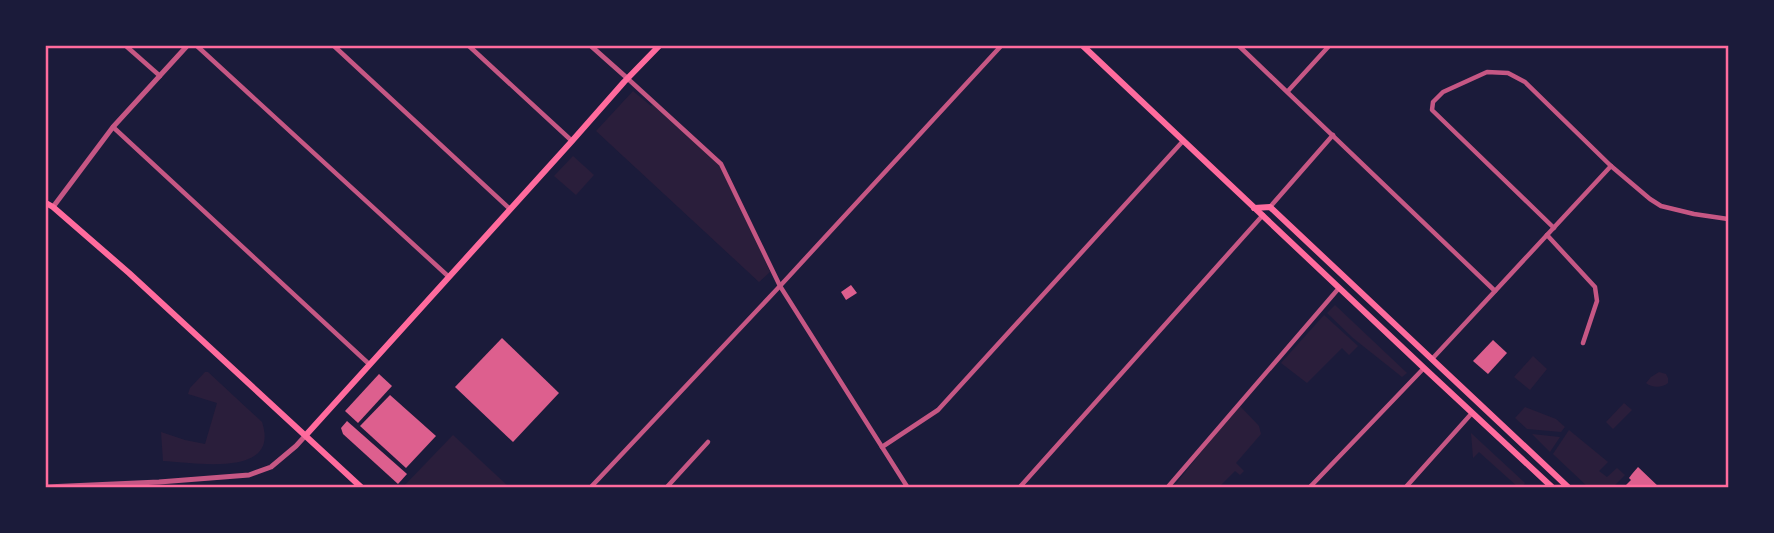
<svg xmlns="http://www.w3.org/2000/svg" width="1774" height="533" font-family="'DM Sans',sans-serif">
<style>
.green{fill:#2a1e3b}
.building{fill:#dd5f8e}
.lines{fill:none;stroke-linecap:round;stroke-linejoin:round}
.minor{stroke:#c65784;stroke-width:4.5}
.tertiary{stroke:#c65784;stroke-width:5}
.secondary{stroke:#ff6b9d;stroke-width:6}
.primary{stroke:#ff6b9d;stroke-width:6}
.neatline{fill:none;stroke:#ff6b9d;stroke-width:2.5}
</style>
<rect width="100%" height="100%" fill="#1b1b3a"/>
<g class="green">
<polygon points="633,91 651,106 653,104 719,165 756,239 770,272 759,282 596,131"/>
<polygon points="573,156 594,175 576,195 554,176"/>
<polygon points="1335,305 1407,373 1402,377 1353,338 1327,313"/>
<polygon points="1324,315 1358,346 1349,355 1342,348 1307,383 1281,363"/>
<polygon points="1533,356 1547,369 1530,390 1514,377"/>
<path d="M205,372H208L262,422C281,479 193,462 163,461L161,432L185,440L205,444L217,403L188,394L190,388Z"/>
<path d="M1659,372L1666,374L1668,378V383C1662,388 1652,388 1646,383L1651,377Z"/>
<polygon points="1624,403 1632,410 1613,429 1606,422"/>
<polygon points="1239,405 1259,426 1261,434 1236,463 1244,471 1240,475 1235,471 1219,487 1178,487 1175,485"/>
<polygon points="1525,407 1556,419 1565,427 1561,432 1527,429 1515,418"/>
<polygon points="1569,430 1608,462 1599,471 1607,477 1617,468 1625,475 1613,487 1588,487 1553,454"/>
<polygon points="1471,433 1525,483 1522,487 1518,487 1479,452 1473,458"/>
<polygon points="1532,434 1560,437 1550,452"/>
<polygon points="453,435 509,487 403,487"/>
</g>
<g class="building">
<polygon points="851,285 857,293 846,300 841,292"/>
<polygon points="502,338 559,393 513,442 455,387"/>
<polygon points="1493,340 1507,353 1488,374 1473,361"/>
<polygon points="379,374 392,386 358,423 345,411"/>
<polygon points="390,395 436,436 406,468 360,426"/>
<polygon points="347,421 407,474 398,484 343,434 341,428"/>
<polygon points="1638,467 1660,488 1623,488 1631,480 1629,478 1632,474"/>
</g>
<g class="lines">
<g class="minor">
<polyline points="126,46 160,76"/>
<polyline points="197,46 449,277"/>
<polyline points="334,46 510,209"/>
<polyline points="469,46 572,141"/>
<polyline points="1239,46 1495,291"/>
<polyline points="627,78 721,164 780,286 908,488"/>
<polyline points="1288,91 1329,46"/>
<polyline points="113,127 369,364"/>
<polyline points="1270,207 1333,135"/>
<polyline points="1554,228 1432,110 1433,102 1443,92 1487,72 1508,73 1525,82 1611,166 1650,199 1661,206 1694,214 1728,219"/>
<polyline points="1547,235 1595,287 1597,301 1583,343"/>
<polyline points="1432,359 1611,166"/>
<polyline points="882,447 938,410 1183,141"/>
<polyline points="590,488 780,286 1001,46"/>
<polyline points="666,488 708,442"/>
<polyline points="1019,488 1263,215"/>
<polyline points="1167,488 1339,288"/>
<polyline points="1309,488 1424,368"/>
<polyline points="1405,488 1472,413"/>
</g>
<g class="tertiary">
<polyline points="591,46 627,78"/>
<polyline points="53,207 113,127 187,46"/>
<polyline points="46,487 159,482 249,475 271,467 296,446 306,435"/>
</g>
<g class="secondary">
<polyline points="46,203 53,207 129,273 362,488"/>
<polyline points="306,435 572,141 624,82 659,46"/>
</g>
<g class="primary">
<polyline points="1083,46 1424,368 1553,488"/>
<polyline points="1254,208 1270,207 1569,488"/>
</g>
</g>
<rect width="1774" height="533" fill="none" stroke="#1b1b3a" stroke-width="94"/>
<rect x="47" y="47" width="1680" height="439" class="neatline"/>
</svg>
